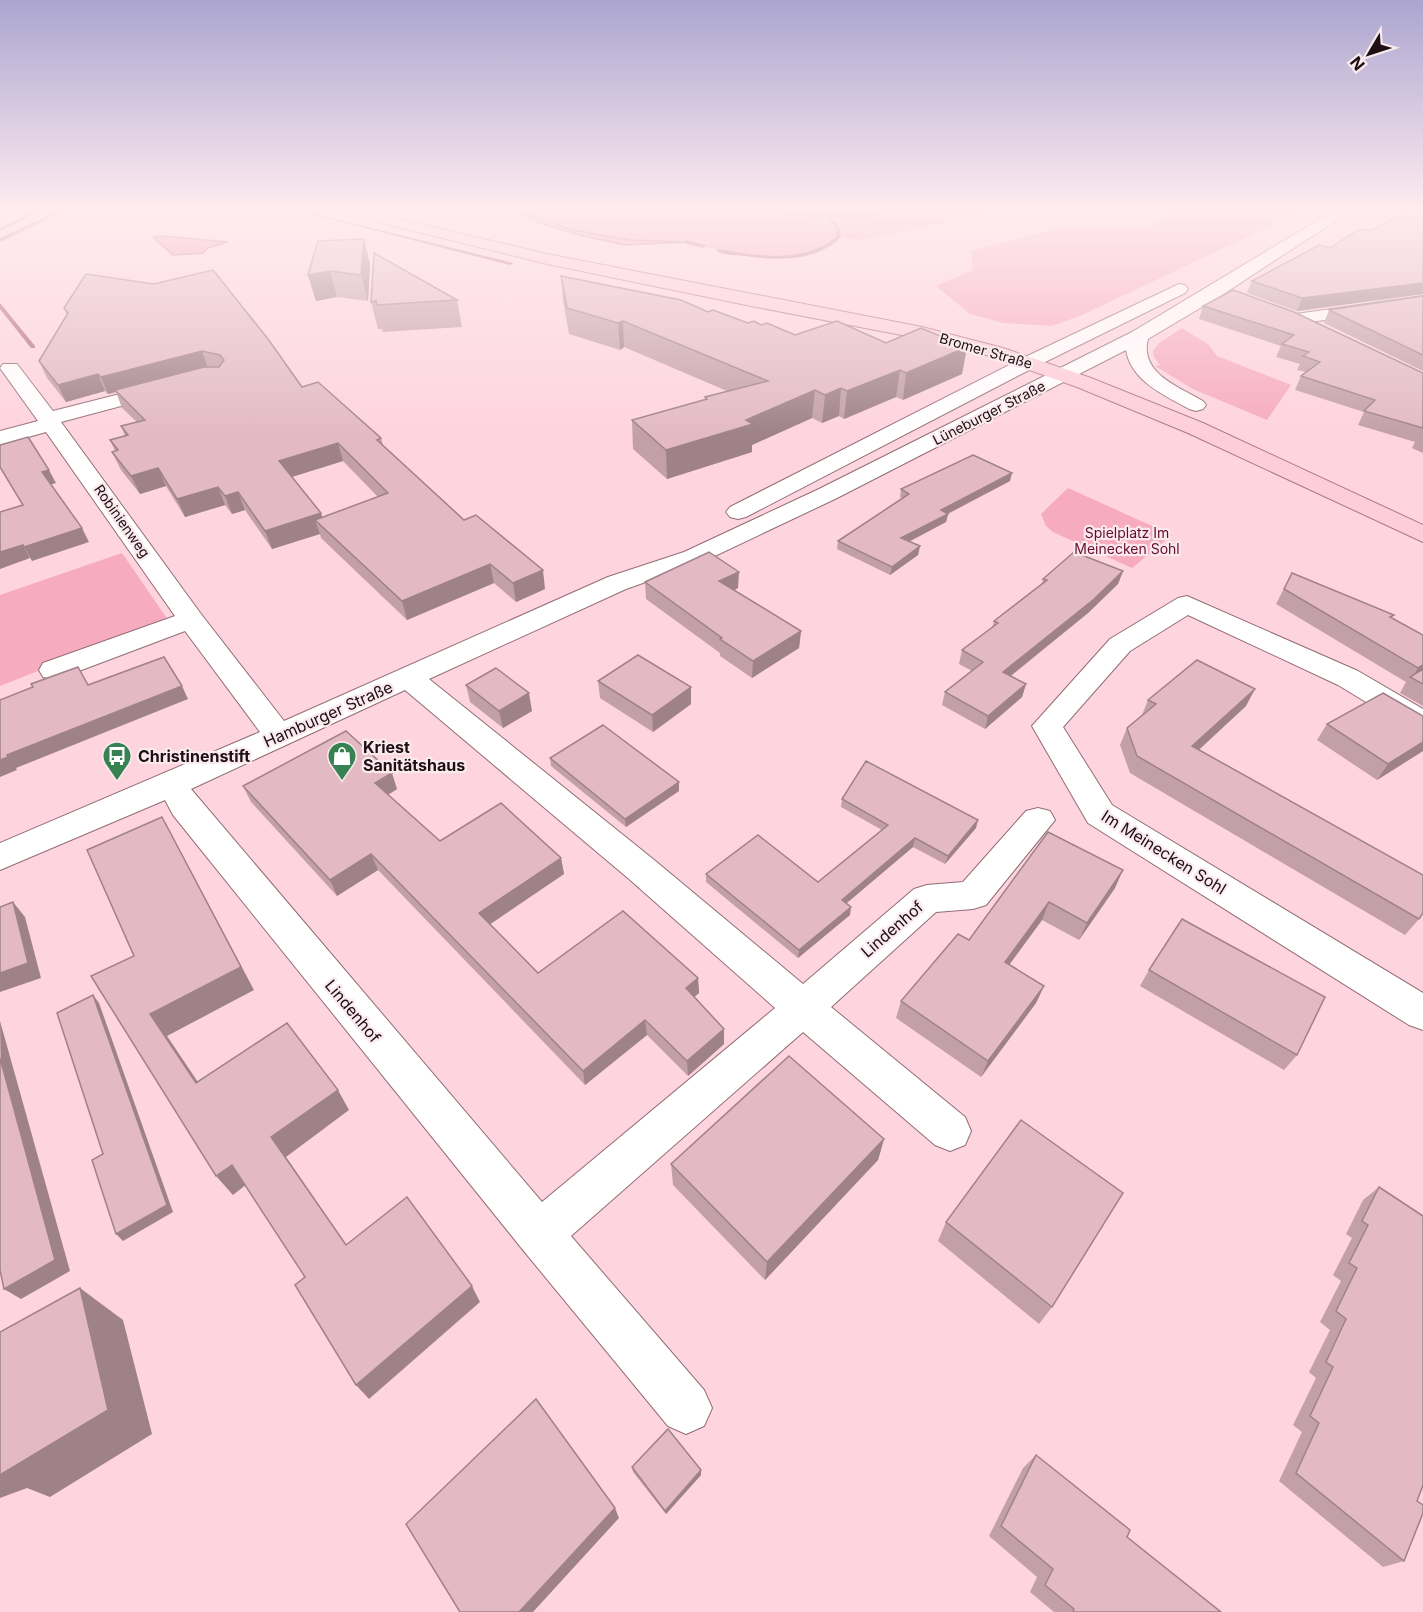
<svg xmlns="http://www.w3.org/2000/svg" width="1423" height="1612" font-family="Inter,sans-serif">
<style>
.green{fill:#f6abbe}
.water{fill:#f18faa;stroke:#b1697d;stroke-width:1.5}
.lines{fill:none;stroke-linecap:round;stroke-linejoin:round}
.stream{fill:#b1697d;fill-rule:evenodd}
.minor-casing{stroke:#926d76;stroke-width:2}
.major-casing{stroke:#ad7684;stroke-width:2}
.minor{fill:#fff;fill-rule:evenodd}
.major{fill:#fdceda;fill-rule:evenodd}
.wall{fill:#c3a0a9;fill-rule:evenodd}
.shaded-wall{fill:#9f8289}
.building{fill:#e3bac4;stroke:#9f8289;stroke-width:1.5}
.labels{text-anchor:middle;stroke-width:4.5;stroke-linejoin:round;paint-order:stroke}
.far-street-label{font-size:14px;fill:#1d0f13;stroke:#fae9ed}
.far-park-label{font-size:14px;fill:#640d31;stroke:#fae9ed}
.street-label{font-size:16px;fill:#1d0f13;stroke:#fae9ed}
.poi-label{font-size:16px;font-weight:bold;fill:#1d0f13;stroke:#fae9ed;text-anchor:start}
</style>
<rect width="100%" height="100%" fill="#fed4de"/>
<g class="green">
<polygon points="528,210 746,210 829,216 832,220 838,215 881,215 895,210 1011,210 860,240 844,238 839,234 831,245 788,258 738,255 686,242 629,240 573,230 545,221"/>
<polygon points="1159,210 1304,210 1080,316 1052,326 1003,323 970,314 936,286 973,270 971,251 1056,228 1149,228 1168,212"/>
<polygon points="1182,328 1209,345 1217,356 1291,385 1267,420 1193,389 1155,366 1160,365 1154,357 1153,351 1159,343"/>
<polygon points="1068,488 1172,535 1132,568 1053,532 1046,526 1041,514"/>
<polygon points="122,553 168,620 0,686 0,595"/>
</g>
<g class="water">
<polygon points="514,210 528,210 545,221 573,230 629,240 686,242 625,245 579,235 539,223"/>
<path d="M746,210H895C860,224 786,213 746,210Z"/>
<polygon points="162,236 228,242 208,248 203,253 173,255 153,237"/>
</g>
<g class="lines">
<g class="stream">
<polygon points="37,210 42,210 0,231 0,228"/>
<polygon points="61,210 66,210 0,242 0,238"/>
<polygon points="294,210 300,210 513,263 510,265"/>
<path d="M829,215L840,229L841,237C816,262 777,261 744,256C735,255 724,255 716,251L719,249C758,256 803,264 836,237V229L827,216Z"/>
<polygon points="686,240 705,245 706,246 703,248 684,243"/>
<polygon points="0,303 35,346 35,348 31,348 0,309"/>
</g>
<g class="minor-casing">
<g id="minor">
<path d="M1335,210H1352L1222,295L1148,339C1139,373 1179,387 1203,401L1206,405L1203,409L1196,411L1189,409C1164,395 1131,381 1126,350L835,499L702,562L626,589L429,679L653,859L803,984L914,889L927,885L963,882L1026,811L1038,808L1050,811L1055,820L986,905L973,909L936,912L831,1007L965,1117L971,1131L965,1145L950,1151L935,1145L803,1032L571,1236L704,1390L712,1408L704,1426L686,1434L668,1426L523,1250L173,815L165,800L0,870V843L260,732L185,631L63,677L53,679L43,677L39,670L43,663L175,616L46,432L0,445V431L38,421L0,368L3,364H17L53,411L163,383L170,385L173,389L170,393L61,422L201,614L284,721L608,577L684,552L819,489L1132,332ZM405,690L629,879L775,1008L542,1202L191,789Z"/>
<polygon points="1179,284 1185,285 1188,289 1185,293 1035,367 746,517 738,519 730,517 726,512 730,507 1021,359"/>
<polygon points="1423,296 1423,306 1296,324 1290,323 1287,319 1290,315 1296,314"/>
<polygon points="1187,596 1358,671 1423,709 1423,733 1412,730 1338,685 1188,615 1130,651 1063,727 1112,805 1423,993 1423,1030 1409,1025 1088,823 1032,726 1110,639 1178,598"/>
</g>
</g>
<g class="major-casing">
<polygon id="major" points="339,210 362,210 547,254 922,327 1003,348 1091,378 1203,423 1423,525 1423,542 1188,433 1077,387 990,356 922,339 751,306 547,264 341,213"/>
</g>
<use href="#minor" class="minor"/>
<use href="#major" class="major"/>
</g>
<g class="wall">
<polygon points="1423,210 1423,294 1297,311 1247,293 1252,281"/>
<polygon points="370,264 368,301 337,297 316,301 308,275"/>
<path d="M86,274L302,387L381,438L383,445L464,520L545,589L516,602L494,583L407,620L321,538L320,534L272,549L245,510L232,514L225,505L185,517L166,486L140,494L121,470L112,452L115,451L110,440L125,436L121,426L137,422L122,408L116,392L108,394L105,391L66,402L47,378L39,361L67,315L64,308ZM343,461L378,497L322,517L292,477Z"/>
<polygon points="561,276 708,312 748,323 761,325 795,335 886,343 967,347 962,374 903,400 896,397 844,419 839,416 822,423 812,418 752,445 752,452 667,479 633,449 632,420 705,400 705,397 727,391 624,347 620,350 569,334 563,301"/>
<polygon points="1423,296 1423,371 1324,323 1329,310"/>
<polygon points="457,300 462,327 383,332 382,329 378,329 371,302"/>
<polygon points="1203,306 1423,373 1423,453 1412,448 1415,442 1358,425 1364,412 1295,390 1301,376 1306,372 1297,370 1300,364 1276,357 1281,346 1199,319"/>
<polygon points="1010,481 948,514 946,522 909,542 920,546 918,555 890,575 837,549 838,541 902,498 900,497 901,489"/>
<polygon points="1123,571 1118,584 1088,613 1011,676 1026,684 1022,697 985,729 942,705 945,692 972,671 959,664 962,650 992,628 994,621 1042,584 1043,579"/>
<polygon points="1292,573 1392,618 1423,635 1423,706 1400,693 1406,682 1276,604"/>
<polygon points="645,582 738,588 734,590 801,631 799,648 752,678 720,656 720,653 646,599"/>
<polygon points="598,681 691,704 653,732 600,698"/>
<polygon points="466,685 532,711 503,728 470,702"/>
<polygon points="1148,700 1246,706 1199,750 1419,919 1405,935 1130,773 1120,745 1127,728 1142,715"/>
<polygon points="1423,716 1423,751 1377,780 1317,740 1327,724"/>
<polygon points="550,758 679,782 679,791 626,827 551,766"/>
<polygon points="243,786 397,789 388,795 440,841 561,858 564,874 490,924 538,973 698,978 699,993 694,997 724,1029 724,1044 688,1076 647,1035 585,1085 378,870 337,896 251,802"/>
<polygon points="842,799 976,828 945,864 913,847 846,903 850,915 798,958 706,882 706,874 818,882 882,830 841,807"/>
<polygon points="1048,832 1115,888 1079,940 1042,920 1009,965 1044,986 1036,1003 981,1077 896,1018 901,1001 969,940"/>
<polygon points="1149,970 1297,1055 1284,1070 1140,986"/>
<polygon points="884,1139 878,1160 765,1280 673,1185 671,1164"/>
<polygon points="1379,1187 1417,1501 1404,1561 1383,1567 1279,1481 1302,1432 1293,1425 1316,1378 1309,1372 1330,1330 1320,1322 1341,1281 1333,1275 1352,1238 1346,1234 1363,1200"/>
<polygon points="946,1222 1052,1307 1039,1324 938,1241"/>
<polygon points="1036,1455 1127,1537 1221,1612 1054,1612 1030,1592 1037,1577 989,1536 1023,1468"/>
<polygon points="632,1467 701,1470 701,1475 666,1514 633,1472"/>
</g>
<g class="shaded-wall">
<polygon points="364,239 370,264 368,301 361,275"/>
<polygon points="330,271 337,297 316,301 308,275"/>
<polygon points="1423,283 1423,294 1297,311 1302,298"/>
<polygon points="623,321 624,347 620,350 618,323"/>
<polygon points="967,347 962,374 903,400 906,373"/>
<polygon points="202,351 208,368 115,390 116,392 108,394 101,377"/>
<polygon points="900,370 896,397 844,419 847,391"/>
<polygon points="98,374 105,391 66,402 58,385"/>
<polygon points="841,388 839,416 822,423 825,395"/>
<polygon points="815,390 812,418 752,445 752,452 667,479 666,450 746,420"/>
<polygon points="338,443 343,461 285,479 279,461"/>
<polygon points="158,468 166,486 140,494 131,476"/>
<polygon points="49,470 56,483 49,485 42,472"/>
<polygon points="1012,473 1010,481 939,518 941,510"/>
<polygon points="218,487 225,505 185,517 177,499"/>
<polygon points="238,492 245,510 232,514 225,496"/>
<polygon points="321,513 327,531 315,520 320,534 272,549 265,531"/>
<polygon points="948,514 946,522 900,546 901,538"/>
<polygon points="82,528 89,542 32,561 24,547"/>
<polygon points="23,545 30,558 0,569 0,552"/>
<polygon points="920,546 918,555 890,575 892,567"/>
<polygon points="490,564 494,583 407,620 402,601"/>
<polygon points="543,570 545,589 516,602 513,583"/>
<polygon points="1123,571 1118,584 1088,613 999,685 1003,672"/>
<polygon points="739,572 738,588 719,598 719,581"/>
<polygon points="801,631 799,648 752,678 753,661"/>
<polygon points="1423,665 1423,675 1412,678 1418,668"/>
<polygon points="1026,684 1022,697 985,729 988,716"/>
<polygon points="182,686 188,699 16,768 17,770 0,777 0,760 7,755"/>
<polygon points="691,687 691,704 653,732 652,715"/>
<polygon points="1255,689 1246,706 1184,763 1192,746"/>
<polygon points="529,693 532,711 503,728 499,711"/>
<polygon points="1423,742 1423,751 1377,780 1388,764"/>
<polygon points="392,773 397,789 381,799 375,783"/>
<polygon points="679,782 679,791 626,827 625,819"/>
<polygon points="162,817 175,841 254,990 167,1036 212,1103 196,1083 150,1014"/>
<polygon points="978,820 976,828 945,864 948,856"/>
<polygon points="915,838 913,847 841,908 842,900"/>
<polygon points="371,854 378,870 337,896 330,880"/>
<polygon points="561,858 564,874 483,929 479,913"/>
<polygon points="1123,870 1115,888 1079,940 1087,923"/>
<polygon points="13,902 25,917 41,978 0,992 0,973"/>
<polygon points="1049,902 1042,920 998,980 1005,962"/>
<polygon points="851,907 850,915 798,958 799,950"/>
<polygon points="698,978 699,993 687,1003 686,988"/>
<polygon points="1044,986 1036,1003 981,1077 988,1061"/>
<polygon points="93,995 99,1003 173,1212 123,1241 116,1234"/>
<polygon points="645,1020 647,1035 585,1085 583,1071"/>
<polygon points="0,1021 70,1271 21,1299 4,1289"/>
<polygon points="724,1029 724,1044 688,1076 687,1061"/>
<polygon points="338,1090 349,1110 286,1157 359,1263 271,1137"/>
<polygon points="884,1139 878,1160 765,1280 767,1262"/>
<polygon points="232,1165 247,1184 233,1195 216,1176"/>
<polygon points="472,1286 480,1302 369,1399 356,1385"/>
<polygon points="80,1288 123,1320 152,1434 50,1497 27,1488 0,1498 0,1462"/>
<polygon points="701,1470 701,1475 666,1514 665,1511"/>
<polygon points="615,1508 619,1518 533,1612 519,1612"/>
</g>
<g class="building">
<polygon points="1407,210 1423,210 1423,283 1302,298 1252,281 1319,245 1330,248 1358,230 1372,230"/>
<polygon points="364,239 361,275 330,271 308,275 318,241"/>
<polygon points="374,253 457,300 377,305 376,301 371,302"/>
<polygon points="213,270 268,339 302,387 318,382 381,438 377,440 464,520 476,515 543,570 513,583 490,564 402,601 315,520 388,493 338,443 279,461 321,513 265,531 238,492 225,496 218,487 177,499 158,468 131,476 112,452 118,450 110,440 128,435 121,426 145,420 115,390 204,367 219,367 224,360 220,355 202,351 101,377 98,374 58,385 39,361 68,313 64,308 86,274 154,284"/>
<polygon points="561,276 681,300 708,312 713,310 748,323 754,321 761,325 767,323 795,335 837,321 886,343 921,328 967,347 906,373 900,370 847,391 841,388 825,395 815,390 746,420 753,424 666,450 632,420 707,399 705,397 768,381 623,321 618,323 567,308"/>
<polygon points="1233,290 1294,312 1423,373 1423,428 1364,411 1375,400 1301,376 1320,362 1303,356 1309,352 1282,344 1294,335 1203,306"/>
<polygon points="1423,296 1423,355 1329,310"/>
<polygon points="28,437 49,470 42,472 82,528 24,547 23,545 0,552 0,512 23,505 0,467 0,445"/>
<polygon points="973,455 1012,473 941,510 948,514 901,538 920,546 892,567 838,541 909,494 901,489"/>
<polygon points="709,552 739,572 719,581 801,631 753,661 720,639 722,638 645,582"/>
<polygon points="1074,552 1123,571 1093,600 1003,672 1026,684 988,716 945,692 983,662 962,650 998,623 994,621 1047,580 1043,579"/>
<polygon points="1292,573 1394,615 1390,617 1423,635 1423,665 1418,668 1284,589"/>
<polygon points="638,655 691,687 652,715 598,681"/>
<polygon points="164,657 182,686 7,755 8,757 0,760 0,700 33,687 31,684 78,667 88,685"/>
<polygon points="1197,660 1255,689 1192,746 1423,875 1423,913 1419,919 1137,756 1127,728 1156,704 1148,700"/>
<polygon points="496,668 529,693 499,711 466,685"/>
<polygon points="1423,669 1423,684 1410,677"/>
<polygon points="1383,693 1423,716 1423,742 1388,764 1327,724"/>
<polygon points="603,725 679,782 625,819 550,758"/>
<polygon points="346,731 392,773 375,783 440,841 501,803 561,858 479,913 538,973 623,911 698,978 686,988 724,1029 687,1061 645,1020 583,1071 371,854 330,880 243,786"/>
<polygon points="866,761 978,820 948,856 915,838 842,900 851,907 799,950 706,874 758,835 818,882 888,825 842,799"/>
<polygon points="162,817 241,967 150,1014 196,1083 287,1023 338,1090 271,1137 346,1245 407,1197 472,1286 356,1385 295,1285 305,1277 232,1165 216,1176 91,976 134,956 87,850"/>
<polygon points="1048,832 1123,870 1087,923 1049,902 1005,962 1044,986 988,1061 901,1001 958,934 969,940"/>
<polygon points="13,902 28,963 0,973 0,907"/>
<polygon points="1182,919 1325,997 1297,1055 1149,970"/>
<polygon points="93,995 167,1205 116,1234 92,1160 103,1154 57,1013"/>
<polygon points="789,1056 884,1139 767,1262 671,1164"/>
<polygon points="0,1058 55,1260 4,1289 0,1270"/>
<polygon points="1021,1120 1123,1193 1052,1307 946,1222"/>
<polygon points="1379,1187 1423,1216 1423,1485 1417,1501 1423,1505 1423,1513 1404,1561 1296,1473 1319,1423 1310,1416 1333,1367 1326,1362 1346,1319 1336,1311 1357,1268 1349,1263 1368,1225 1362,1221"/>
<polygon points="80,1288 108,1410 0,1475 0,1332"/>
<polygon points="536,1399 615,1508 519,1612 460,1612 406,1524"/>
<polygon points="668,1429 701,1470 665,1511 632,1467"/>
<polygon points="1036,1455 1130,1530 1127,1537 1221,1612 1073,1612 1074,1609 1045,1585 1053,1569 1001,1526"/>
</g>
<linearGradient id="sky" x2="0" y2="1"><stop stop-color="#aba5cf"/><stop offset="0.48" stop-color="#ffecf0"/><stop offset="1" stop-color="#ffecf0" stop-opacity="0"/></linearGradient>
<rect width="1423" height="435" fill="url(#sky)"/>
<defs>
<g id="bus-pin" transform="scale(1.5)"><path d="M0 17L-7.5 6A9.5 9.5 0 1 1 7.5 6Z" fill="#368251" stroke="#fae9ed"/><path d="M-5-6H5V4H4V6H2V4H-2V6H-4V4H-5ZM-3.5-4V0h7V-4ZM-3.5 1.2v1.5H-2V1.2ZM2 1.2v1.5H3.5V1.2Z" fill="#fff"/></g>
<g id="shop-pin" transform="scale(1.5)"><path d="M0 17L-7.5 6A9.5 9.5 0 1 1 7.5 6Z" fill="#368251" stroke="#fae9ed"/><path d="M-5-2.5h2.3a2.7 3.5 0 0 1 5.4 0H5L5.5 6h-11ZM-1.5-2.5h3a1.5 2.3 0 0 0-3 0Z" fill="#fff"/></g>
</defs>
<g fill-rule="evenodd">
<use href="#bus-pin" x="117" y="756"/>
<use href="#shop-pin" x="342" y="756"/>
</g>
<g class="labels">
<g class="far-street-label">
<text transform="translate(986 351) rotate(16)" y="5">Bromer Straße</text>
<text transform="translate(989 413) rotate(-27)" y="5">Lüneburger Straße</text>
<text transform="translate(122 521) rotate(55)" y="5">Robinienweg</text>
</g>
<g class="far-park-label">
<text x="1127" y="538">Spielplatz Im<tspan x="1127" dy="16">Meinecken Sohl</tspan></text>
</g>
<g class="street-label">
<text transform="translate(328 714) rotate(-24)" y="6">Hamburger Straße</text>
<text transform="translate(1164 852) rotate(32)" y="6">Im Meinecken Sohl</text>
<text transform="translate(892 929) rotate(-41)" y="6">Lindenhof</text>
<text transform="translate(353 1011) rotate(50)" y="6">Lindenhof</text>
</g>
<g class="poi-label">
<text x="363" y="753">Kriest<tspan x="363" dy="18">Sanitätshaus</tspan></text>
<text x="138" y="762">Christinenstift</text>
</g>
</g>
<g transform="translate(1369 54) rotate(231)" stroke="#fae9ed" stroke-width="4.5" paint-order="stroke">
<path d="M0-4.5L10 22L0 15L-10 22Z" fill="#1d0f13"/>
<text y="-9" font-size="16" font-weight="bold" text-anchor="middle" fill="#1d0f13">N</text>
</g>
</svg>
